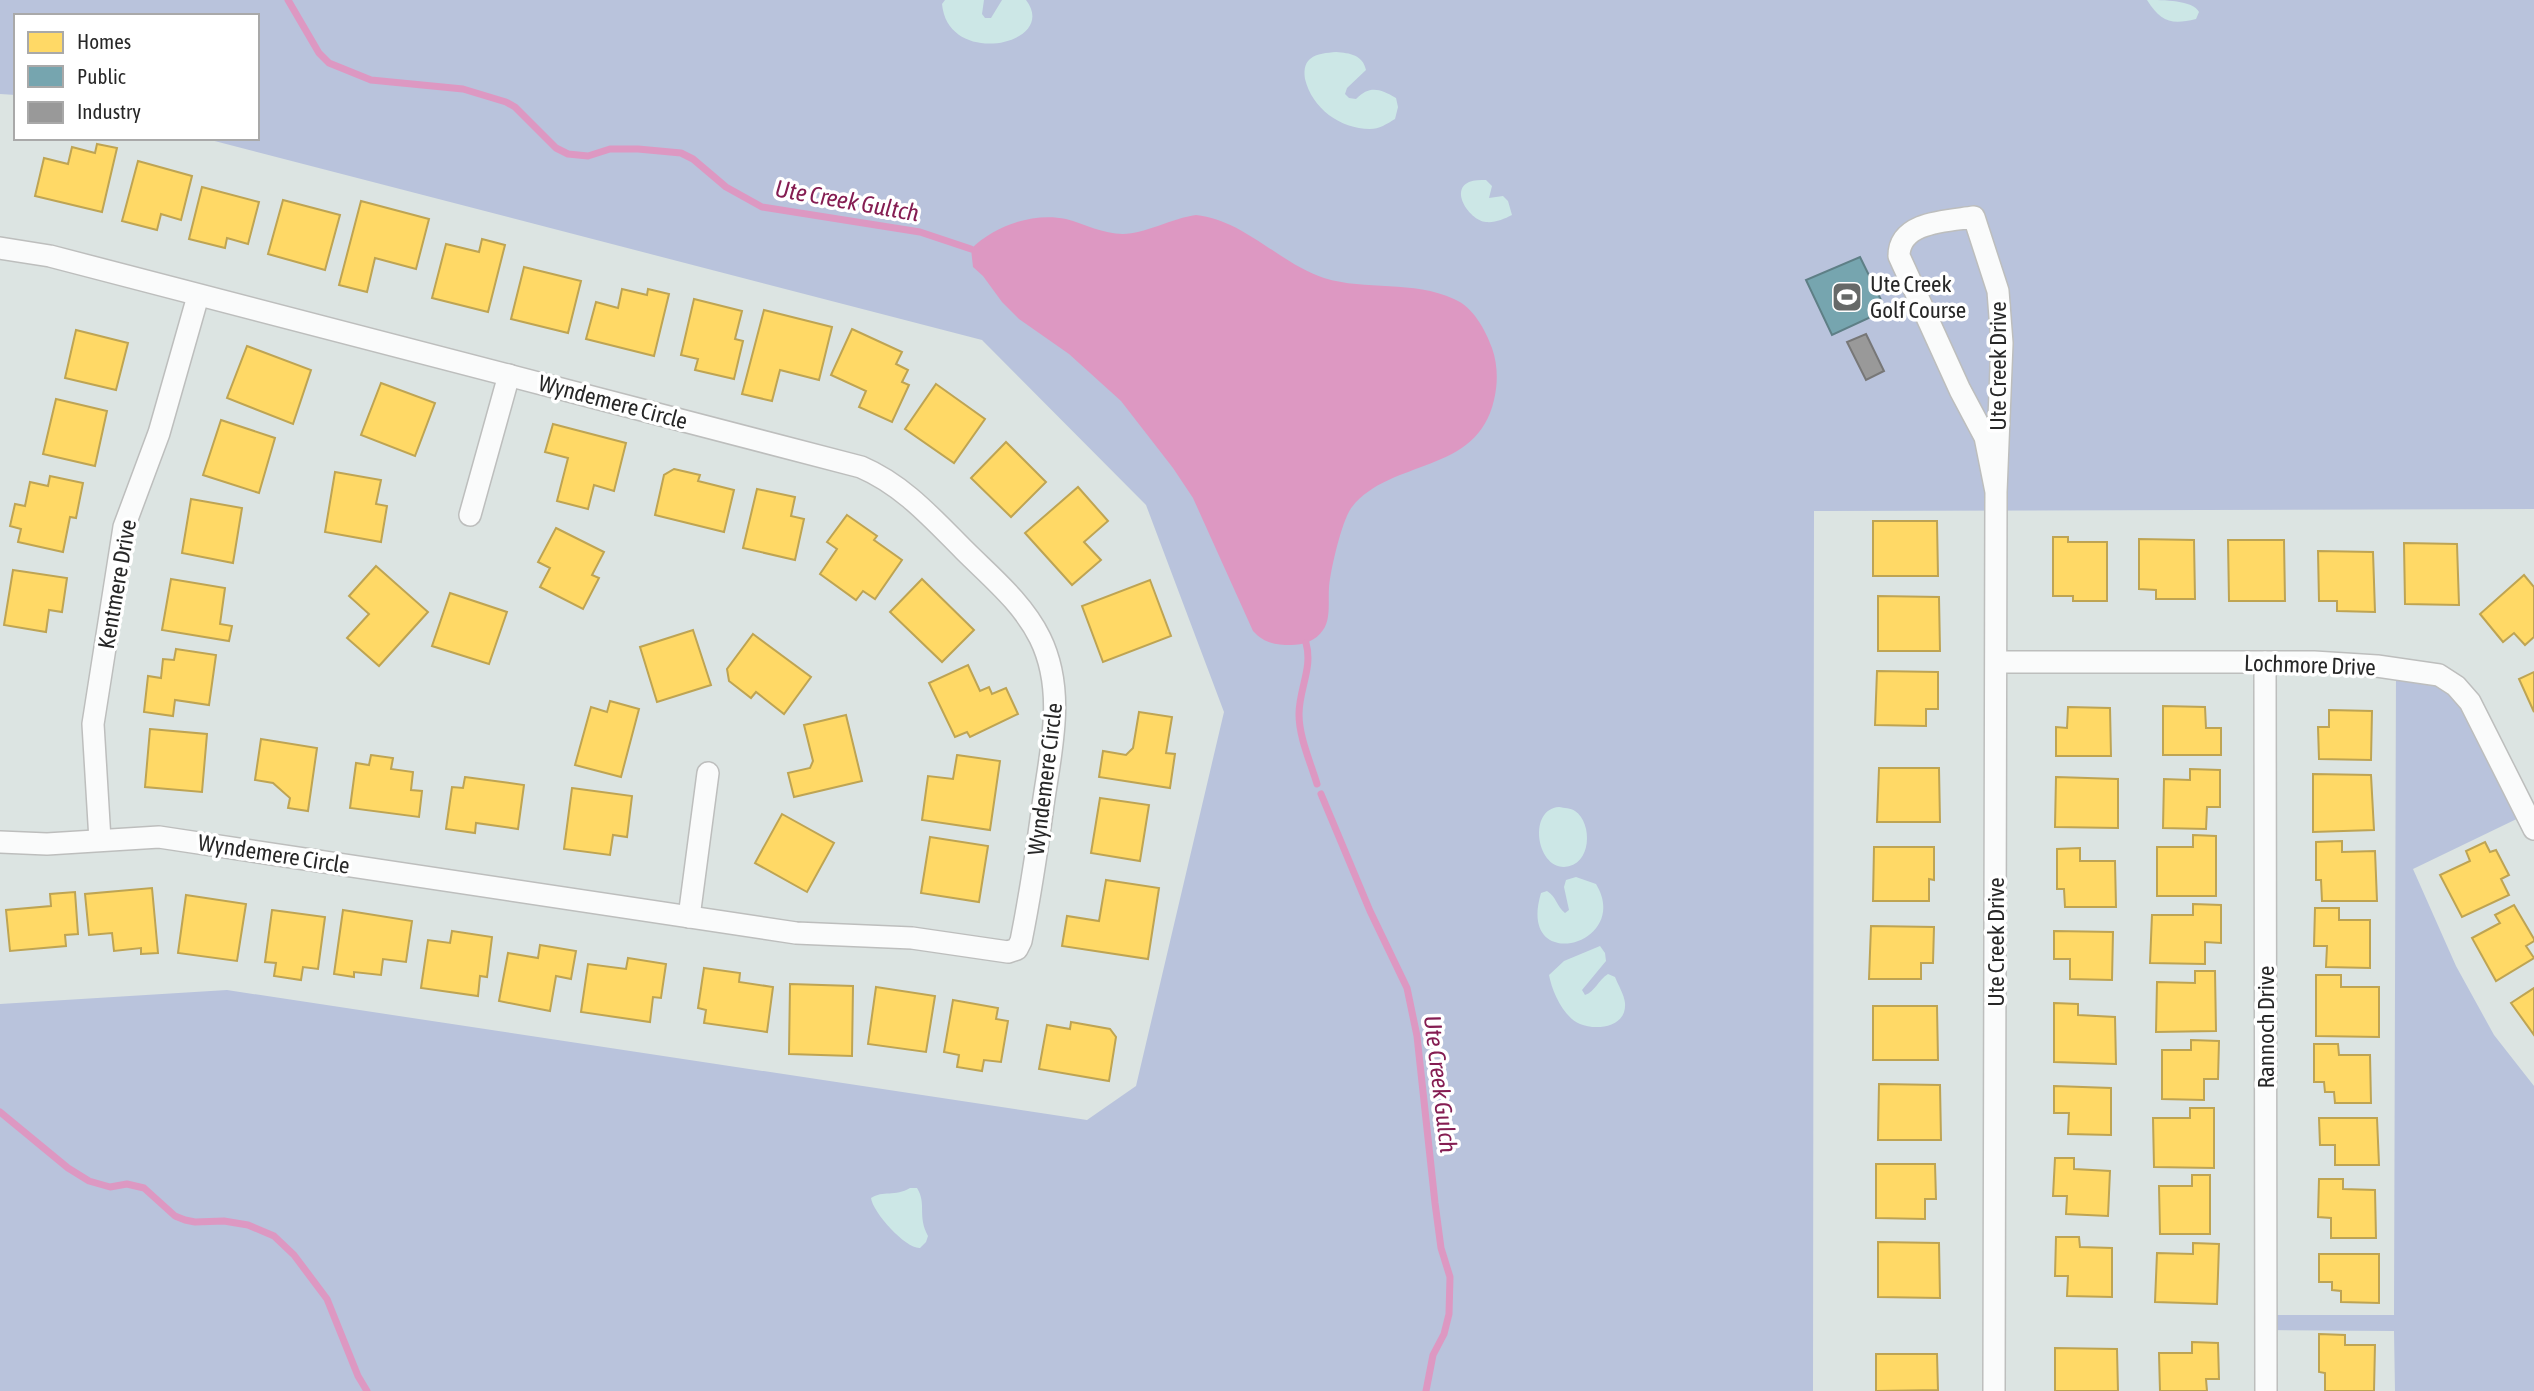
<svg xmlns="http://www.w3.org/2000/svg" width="2534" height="1391" font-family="'Asap Condensed',sans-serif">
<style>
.green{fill:#b9c3dc}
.sand{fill:#cce7e6}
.water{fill:#dd98c2}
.homes{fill:#ffd966;stroke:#bea453;stroke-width:2}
.public{fill:#76a5af;stroke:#5e7f86;stroke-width:2}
.industry{fill:#999;stroke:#777;stroke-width:2}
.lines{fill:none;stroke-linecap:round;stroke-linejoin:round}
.stream{stroke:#dd98c2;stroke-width:7}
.minor-casing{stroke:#bdbebd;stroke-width:24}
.minor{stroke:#fafbfb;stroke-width:21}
.labels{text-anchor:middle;stroke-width:7;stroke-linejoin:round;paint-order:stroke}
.poi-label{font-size:23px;fill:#272727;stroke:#fff;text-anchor:start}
.street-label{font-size:23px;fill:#272727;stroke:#fff}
.water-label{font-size:24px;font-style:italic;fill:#851d52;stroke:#fff}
</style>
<rect width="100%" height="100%" fill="#dce4e2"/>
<g class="green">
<polygon points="0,0 2534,0 2534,509 1814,511 1813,1391 0,1391 0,1004 227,990 1087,1120 1136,1086 1224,712 1146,505 982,340 203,138 257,138 257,16 16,16 16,95 0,94"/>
<polygon points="2396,668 2446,678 2527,814 2413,869 2456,966 2494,1035 2534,1086 2534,1391 2395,1391 2394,1331 2266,1330 2266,1315 2394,1315"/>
</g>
<g class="sand">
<path d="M945,0H984L982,14L985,18H991L1002,0H1026C1060,44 948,69 942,4Z"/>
<path d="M2147,0C2163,0 2193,0 2199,12L2196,19C2171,25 2161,22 2147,0Z"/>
<path d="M1336,52C1350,53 1363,55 1366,70L1347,88L1345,94L1349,98L1356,99C1370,85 1380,89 1396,98L1398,107L1395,119C1387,124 1379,129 1370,129C1340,129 1312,108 1305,79C1304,72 1304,64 1310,59C1317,53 1327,53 1336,52Z"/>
<path d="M1486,180L1492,186L1489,198L1503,196L1508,201L1512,215C1504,219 1495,223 1486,222C1471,221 1449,191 1469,182C1474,180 1481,180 1486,180Z"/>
<path d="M1559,807C1564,808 1571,808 1575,811C1593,823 1592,866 1564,867C1536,867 1528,809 1559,807Z"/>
<path d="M1576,877L1596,884C1633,945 1516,976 1541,893L1547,891C1556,896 1557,907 1565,913L1569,910L1564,887L1566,880Z"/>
<path d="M1600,946L1605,953L1606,961L1582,990L1585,995C1595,992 1598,980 1608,974L1615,977C1618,985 1624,994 1625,1003C1627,1027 1597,1031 1580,1024C1563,1017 1552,991 1549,975L1564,961Z"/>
<path d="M910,1188H917C927,1204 917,1216 928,1236L926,1242L920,1248C906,1249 873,1213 871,1198C883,1190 895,1197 910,1188Z"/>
</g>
<path class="water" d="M1196,215C1244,220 1279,263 1324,278C1366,291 1413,280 1454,299C1473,307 1485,329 1492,348C1498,365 1498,383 1494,400C1477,475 1391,458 1352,507C1342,519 1330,572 1329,588C1328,601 1331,619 1323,630C1316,641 1303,645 1291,645C1275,645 1264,643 1253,631L1193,498L1173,468L1121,401L1069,354L1019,319L1002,302L983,276L973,267L971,249C994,226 1033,212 1066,219C1085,224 1103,234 1123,234C1144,234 1173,218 1196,215Z"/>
<g class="homes">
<polygon points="97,144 117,148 102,212 35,196 44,158 68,164 72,147 95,153"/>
<polygon points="138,161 192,176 181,220 161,214 157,230 122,221"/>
<polygon points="202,187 259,202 248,244 227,238 225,248 189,239"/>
<polygon points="283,200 340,215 325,270 268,254"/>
<polygon points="361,201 429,219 416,269 375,258 367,292 339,285"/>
<polygon points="482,239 505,245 488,312 432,298 446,244 479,252"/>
<polygon points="524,267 581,281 568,333 511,319"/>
<polygon points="622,289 647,295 648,289 669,294 654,356 586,339 596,302 618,308"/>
<polygon points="694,299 742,311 735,339 743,341 734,379 695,370 698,359 681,355"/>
<polygon points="764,310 832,327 819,380 780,370 772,401 742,394"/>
<polygon points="852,329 902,352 896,364 908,370 902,382 909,385 892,422 859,407 866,391 831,375"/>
<polygon points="76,330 128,343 116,390 65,378"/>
<polygon points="247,346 311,370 293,424 227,398"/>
<polygon points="381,383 435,403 415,456 361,435"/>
<polygon points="936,384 985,419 954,463 905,429"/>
<polygon points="56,399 107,411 95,466 43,454"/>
<polygon points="221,420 275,438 259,493 203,475"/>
<polygon points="553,424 626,443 614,491 594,485 588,509 557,501 568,458 545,452"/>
<polygon points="1006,442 1046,482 1011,517 971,478"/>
<polygon points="674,469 700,475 698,481 734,490 724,532 655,515 664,475"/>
<polygon points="335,472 381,480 376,504 387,506 381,542 325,532"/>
<polygon points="50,476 83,483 76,518 70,517 63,552 18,542 21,529 10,526 15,504 25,506 30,482 48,486"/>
<polygon points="1078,487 1108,521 1084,542 1101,560 1072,585 1025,533"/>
<polygon points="757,489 795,497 791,516 804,519 795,560 743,548"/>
<polygon points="191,499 242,508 233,563 182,553"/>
<polygon points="847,515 877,536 874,540 902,560 875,599 863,591 856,600 820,574 837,549 827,542"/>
<polygon points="1873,521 1937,521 1938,576 1873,576"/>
<polygon points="556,528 604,552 592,575 599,578 583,609 540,587 550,568 538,562"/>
<polygon points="2053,537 2068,537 2068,542 2107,542 2107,601 2073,601 2073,596 2053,596"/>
<polygon points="2139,539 2194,540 2195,599 2156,599 2156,590 2139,589"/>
<polygon points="2228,540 2284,540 2285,601 2229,601"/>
<polygon points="2404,543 2457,544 2459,605 2405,604"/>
<polygon points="2318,551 2373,552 2375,612 2337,611 2337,601 2319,601"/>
<polygon points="376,566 428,612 379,666 347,638 369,614 349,596"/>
<polygon points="13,570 67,578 62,612 49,610 46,632 4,625"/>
<polygon points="2524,575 2534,587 2534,637 2525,645 2514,633 2503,642 2480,614"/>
<polygon points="171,579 225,588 220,624 232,626 229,641 162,630"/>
<polygon points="922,579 974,630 942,662 890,612"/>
<polygon points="1150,580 1171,636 1103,662 1082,606"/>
<polygon points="450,593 507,612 489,664 432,646"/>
<polygon points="1878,596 1939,597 1940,651 1878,651"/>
<polygon points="693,630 711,685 657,702 640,647"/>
<polygon points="753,634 811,677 784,714 756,692 751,698 729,681 727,669"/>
<polygon points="176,649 216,655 209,705 175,700 173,716 144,712 148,676 161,678 163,659 174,660"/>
<polygon points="968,665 980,691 989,687 992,694 1006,688 1018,714 970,737 967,732 955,737 929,683"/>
<polygon points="1877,671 1938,672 1938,709 1926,709 1926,726 1875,725"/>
<polygon points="2534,672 2534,712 2519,679"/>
<polygon points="610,701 639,709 621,777 575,765 591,707 607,712"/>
<polygon points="2163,706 2205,707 2206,728 2221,728 2221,755 2163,755"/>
<polygon points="2068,707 2110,708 2111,756 2056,756 2056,727 2067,728"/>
<polygon points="2329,710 2372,711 2371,760 2319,759 2318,727 2329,727"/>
<polygon points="1139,712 1172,717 1166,753 1175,754 1170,788 1099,777 1103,751 1126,755 1133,748"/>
<polygon points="846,715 862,781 794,797 788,773 810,768 813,761 804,725"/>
<polygon points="150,729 207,734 202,792 145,787"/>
<polygon points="261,739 317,748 308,811 288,808 290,798 273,783 255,780"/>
<polygon points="371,755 393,758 391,769 413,772 411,790 422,791 419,817 350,808 356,763 369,765"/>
<polygon points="957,755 1000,761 990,830 922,820 928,776 953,779"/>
<polygon points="1879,768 1939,768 1940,822 1877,822"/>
<polygon points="2190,769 2220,770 2220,807 2207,807 2206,829 2163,828 2164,779 2190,780"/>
<polygon points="2313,774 2371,775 2374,830 2313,832"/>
<polygon points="465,777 524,785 518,829 476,823 475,833 446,829 452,787 463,788"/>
<polygon points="2056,777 2118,779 2118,828 2055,827"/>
<polygon points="572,788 632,796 627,837 613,835 610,855 564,849"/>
<polygon points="1100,798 1149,805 1140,861 1091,853"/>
<polygon points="782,814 834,843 807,892 755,863"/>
<polygon points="2193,835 2216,836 2216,896 2157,896 2157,847 2193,847"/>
<polygon points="930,837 988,846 979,902 921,893"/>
<polygon points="2342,841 2342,852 2375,851 2377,901 2322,901 2321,880 2316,880 2316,842"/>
<polygon points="2485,842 2490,852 2496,850 2509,875 2501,879 2509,895 2462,917 2440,875 2470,861 2466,851"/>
<polygon points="1874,847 1934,847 1934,880 1929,879 1929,901 1873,901"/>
<polygon points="2080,848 2080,861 2115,861 2116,907 2065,907 2064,889 2057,889 2057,849"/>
<polygon points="1106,880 1159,888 1148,959 1062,946 1067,916 1099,921"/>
<polygon points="152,888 158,953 141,954 141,948 114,951 112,933 89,935 85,894"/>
<polygon points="75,892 78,934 65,935 66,946 10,951 6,910 51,906 50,894"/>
<polygon points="186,895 246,904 237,961 178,953"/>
<polygon points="2193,904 2221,905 2221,943 2205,942 2205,964 2150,963 2152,915 2193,915"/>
<polygon points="2514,905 2534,939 2534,941 2526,946 2534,958 2496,981 2472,938 2500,923 2495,915"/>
<polygon points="2315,908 2339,908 2339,920 2370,920 2370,968 2326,967 2327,946 2314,946"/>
<polygon points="272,910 325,917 318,969 303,967 301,980 274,976 276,963 265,962"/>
<polygon points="343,910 412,921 406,962 383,959 381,975 354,972 354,977 334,974"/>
<polygon points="1871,926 1934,927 1933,963 1921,963 1921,979 1869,979"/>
<polygon points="452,931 492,937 487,977 480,976 478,996 421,988 428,940 450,943"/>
<polygon points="2054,931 2113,932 2112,980 2070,979 2070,959 2054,959"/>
<polygon points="540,945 576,951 571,979 556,976 550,1011 499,1001 508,953 538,958"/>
<polygon points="628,958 666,964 661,998 653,997 650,1022 581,1012 588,964 626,969"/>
<polygon points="704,968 740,973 739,982 773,987 767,1032 704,1023 706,1010 698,1008"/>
<polygon points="2195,971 2215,971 2216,1031 2156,1032 2157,982 2195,983"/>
<polygon points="2316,975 2341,975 2341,987 2379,987 2379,1037 2316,1036"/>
<polygon points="790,984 853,986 852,1056 789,1054"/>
<polygon points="876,987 935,996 926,1052 868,1044"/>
<polygon points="2534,988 2534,1035 2511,1003"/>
<polygon points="953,1000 998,1008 996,1019 1008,1021 1001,1062 984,1060 982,1071 957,1067 959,1055 944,1052"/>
<polygon points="2054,1003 2078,1004 2078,1015 2115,1017 2116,1064 2054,1062"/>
<polygon points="1873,1006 1937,1006 1938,1060 1873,1060"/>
<polygon points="1071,1022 1110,1029 1116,1037 1109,1081 1039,1069 1047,1025 1070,1029"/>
<polygon points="2191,1040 2219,1041 2218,1079 2204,1079 2204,1100 2162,1099 2162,1050 2191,1050"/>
<polygon points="2314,1044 2338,1044 2339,1055 2370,1055 2371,1103 2335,1103 2334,1092 2325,1092 2324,1082 2314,1082"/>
<polygon points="1879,1084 1940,1085 1941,1140 1878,1140"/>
<polygon points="2054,1086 2111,1088 2111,1135 2068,1134 2069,1113 2054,1113"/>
<polygon points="2190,1108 2214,1108 2214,1168 2154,1167 2153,1118 2190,1118"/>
<polygon points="2319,1118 2377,1118 2379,1165 2335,1165 2335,1145 2320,1145"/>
<polygon points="2055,1158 2074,1158 2074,1169 2110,1171 2108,1216 2066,1214 2067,1196 2053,1196"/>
<polygon points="1876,1164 1935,1164 1936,1199 1925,1199 1925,1219 1876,1218"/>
<polygon points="2192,1175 2210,1175 2210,1234 2160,1234 2159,1186 2192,1186"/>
<polygon points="2319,1179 2343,1179 2343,1189 2375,1190 2376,1238 2331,1238 2331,1218 2318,1217"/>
<polygon points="2056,1237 2079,1237 2080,1247 2112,1248 2112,1297 2067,1296 2068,1276 2055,1276"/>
<polygon points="1878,1242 1939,1243 1940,1298 1878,1297"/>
<polygon points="2193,1243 2219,1244 2217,1304 2155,1302 2157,1253 2193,1254"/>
<polygon points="2319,1254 2379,1254 2379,1303 2341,1302 2341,1291 2332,1290 2332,1282 2319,1282"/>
<polygon points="2319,1334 2345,1335 2345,1345 2375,1345 2374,1391 2325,1391 2325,1373 2319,1372"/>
<polygon points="2192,1342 2218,1343 2219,1379 2206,1379 2207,1391 2160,1391 2159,1353 2192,1353"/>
<polygon points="2055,1348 2117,1349 2118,1391 2055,1391"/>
<polygon points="1876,1354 1937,1354 1938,1390 1876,1391"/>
</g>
<polygon class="public" points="1860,257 1886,310 1832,335 1806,280"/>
<polygon class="industry" points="1866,334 1884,371 1866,380 1847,342"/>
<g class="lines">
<g class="stream">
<polyline points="288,0 319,53 329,63 371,80 463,89 506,102 515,107 556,148 568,154 588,156 610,149 638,149 681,153 693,159 726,187 762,207 920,232 971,249"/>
<path d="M1306,643C1313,668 1299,689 1299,714C1299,737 1310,761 1317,784"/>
<polyline points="1321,794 1370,911 1407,988 1417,1036 1435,1203 1441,1248 1450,1277 1449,1314 1444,1334 1433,1355 1426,1391"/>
<polyline points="0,1112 68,1168 89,1181 110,1187 127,1184 144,1188 175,1216 185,1220 195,1222 224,1221 248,1225 274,1236 294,1255 327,1299 358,1376 367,1391"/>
</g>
<g class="minor-casing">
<g id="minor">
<path d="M0,248L50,256L861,467C903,485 932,518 964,550C991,577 1023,603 1040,638C1066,691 1051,749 1043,805C1037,850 1030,896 1021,941L1017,949L1008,952L912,938L796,933L159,837L47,844L0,842"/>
<polyline points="470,515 509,375"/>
<polyline points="1997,662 2314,662 2377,666 2439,675 2456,686 2470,702 2534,829"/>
<polyline points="2265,662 2266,1391"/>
<polyline points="100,840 93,724 124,527 159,433 198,296"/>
<polyline points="689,917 708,773"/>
<path d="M1994,1391L1996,492L2002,343L1998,291L1974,217C1948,221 1899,221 1899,256L1960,390L1985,437L1996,492"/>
</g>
</g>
<use href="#minor" class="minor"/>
</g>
<defs>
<g id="stadium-square" transform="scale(1.575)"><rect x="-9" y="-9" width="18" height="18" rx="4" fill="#666968" stroke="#fff"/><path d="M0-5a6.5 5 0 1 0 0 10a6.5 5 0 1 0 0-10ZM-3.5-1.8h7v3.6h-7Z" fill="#fff"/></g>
</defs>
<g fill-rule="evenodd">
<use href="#stadium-square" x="1847" y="297"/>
</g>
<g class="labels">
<g class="poi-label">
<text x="1870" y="292">Ute Creek<tspan x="1870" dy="26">Golf Course</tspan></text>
</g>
<g class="street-label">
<text transform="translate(1998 366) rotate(-90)" y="8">Ute Creek Drive</text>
<text transform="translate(613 402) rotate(15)" y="8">Wyndemere Circle</text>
<text transform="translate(117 584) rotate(-80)" y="8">Kentmere Drive</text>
<text transform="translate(2310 665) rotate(2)" y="8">Lochmore Drive</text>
<text transform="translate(1045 779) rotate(-83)" y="8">Wyndemere Circle</text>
<text transform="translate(274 854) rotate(9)" y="8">Wyndemere Circle</text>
<text transform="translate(1996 942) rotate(-90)" y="8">Ute Creek Drive</text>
<text transform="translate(2266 1027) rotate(-90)" y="8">Rannoch Drive</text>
</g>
<g class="water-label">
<text transform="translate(847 201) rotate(10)" y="8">Ute Creek Gultch</text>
<text transform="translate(1440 1084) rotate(83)" y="8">Ute Creek Gulch</text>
</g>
</g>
<rect x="14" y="14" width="245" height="126" fill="#ffffff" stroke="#a9a9a9" stroke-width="2"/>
<rect x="28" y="32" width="35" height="21" fill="#ffd966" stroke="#a9a9a9" stroke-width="2"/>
<text x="77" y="49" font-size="21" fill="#272727">Homes</text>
<rect x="28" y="66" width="35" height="21" fill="#76a5af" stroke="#a9a9a9" stroke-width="2"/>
<text x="77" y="84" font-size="21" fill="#272727">Public</text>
<rect x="28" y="102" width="35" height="21" fill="#999999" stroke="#a9a9a9" stroke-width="2"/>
<text x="77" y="119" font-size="21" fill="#272727">Industry</text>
</svg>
